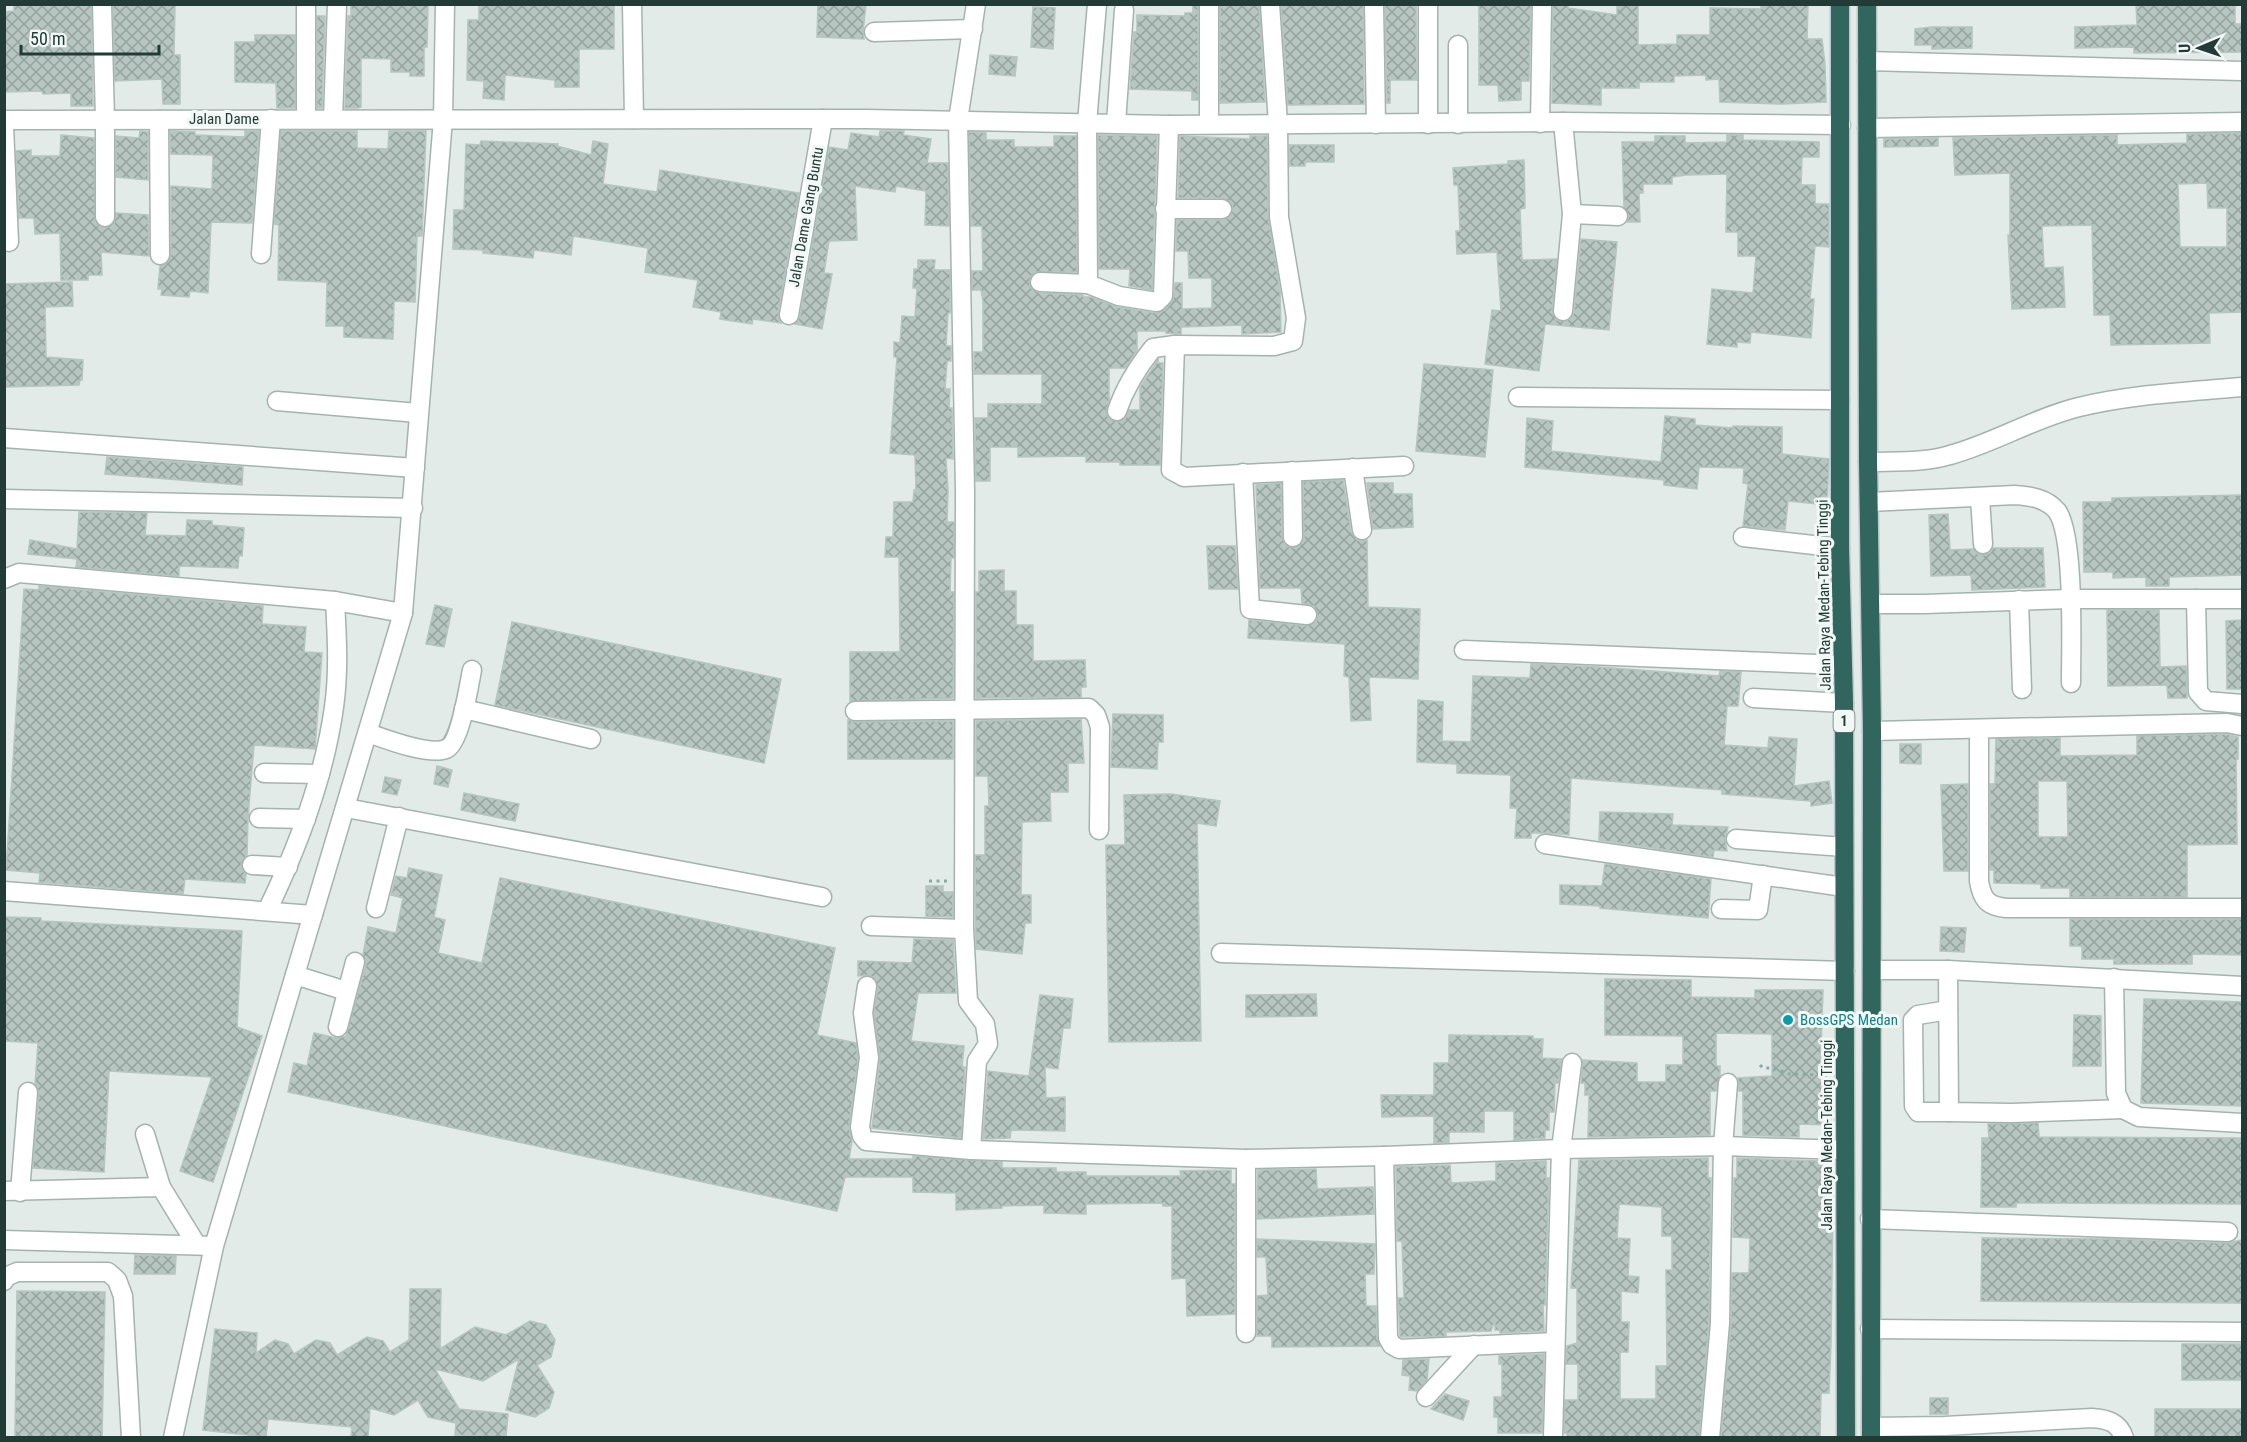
<svg xmlns="http://www.w3.org/2000/svg" width="2247" height="1442" font-family="'Roboto Condensed',sans-serif">
<style>
.building{fill:url(#building-cross-hatch);stroke:#b5c5bf;stroke-width:1.5;fill-rule:evenodd}
.lines{fill:none;stroke-linecap:round;stroke-linejoin:round}
.minor-casing{stroke:#a5b3af;stroke-width:21}
.highway-casing{stroke:#c1c8c7;stroke-width:21}
.path{stroke:#85ada3;stroke-width:3;stroke-dasharray:3 4.5;stroke-linecap:butt}
.minor{stroke:#fff;stroke-width:18}
.highway{stroke:#31665e;stroke-width:18}
.culture-dot{fill:#0f9aa8;stroke:#f2f8f6;stroke-width:2}
.labels{text-anchor:middle;stroke-width:6;stroke-linejoin:round;paint-order:stroke}
.shield{fill:#f2f8f6;stroke:#617470;stroke-width:1.5}
.shield-label{font-size:14px;font-weight:bold;fill:#233b36}
.street-label{font-size:15px;fill:#233b36;stroke:#f2f8f6}
.culture-label{font-size:15px;fill:#0d838f;stroke:#f2f8f6;text-anchor:start}
</style>
<defs>
<pattern id="building-cross-hatch" width="8" height="8" patternUnits="userSpaceOnUse" patternTransform="scale(1.5)"><rect width="8" height="8" fill="#b8c6c1"/><path d="M0 0l8 8M0 8l8-8" fill="none" stroke="#95a29e"/></pattern>
</defs>
<rect width="100%" height="100%" fill="#e2ebe8"/>
<g class="building">
<polygon points="14,4 91,4 93,106 71,106 71,93 43,94 42,91 4,92 4,12 14,11"/>
<polygon points="113,4 175,4 174,55 180,55 180,104 163,104 162,79 115,81"/>
<polygon points="351,4 428,4 427,47 424,47 424,76 410,76 410,72 391,72 391,59 361,58 361,107 358,108 345,108 348,16 351,16"/>
<polygon points="479,4 614,4 614,49 579,49 579,87 555,87 555,80 505,75 504,100 483,98 484,81 467,80 468,20 479,20"/>
<polygon points="818,4 866,4 863,32 864,39 817,37"/>
<polygon points="1193,4 1198,4 1198,100 1192,100 1192,91 1130,89 1134,32 1137,32 1137,15 1185,16 1185,13 1193,13"/>
<polygon points="1220,4 1259,4 1265,102 1220,103"/>
<polygon points="1281,4 1363,4 1364,104 1288,105"/>
<polygon points="1385,4 1416,4 1417,80 1390,80 1390,103 1387,103"/>
<polygon points="1479,4 1531,4 1529,81 1521,81 1521,100 1499,101 1498,85 1479,85"/>
<polygon points="1617,4 1638,4 1638,45 1677,44 1677,35 1710,35 1710,8 1761,9 1761,5 1808,5 1807,39 1822,39 1825,65 1826,102 1782,104 1720,102 1719,79 1706,80 1706,75 1674,76 1674,82 1639,82 1639,88 1601,88 1601,105 1552,103 1553,5 1568,5 1568,8 1617,15"/>
<polygon points="2136,4 2235,4 2235,24 2242,24 2242,52 2134,53 2134,47 2075,48 2075,27 2137,25"/>
<polygon points="1033,7 1055,8 1053,49 1031,47"/>
<polygon points="317,16 325,16 322,108 317,108"/>
<polygon points="1932,27 1972,27 1972,48 1932,49 1932,45 1915,45 1915,29"/>
<polygon points="255,35 295,35 295,108 277,108 276,83 235,82 235,42 255,42"/>
<polygon points="990,55 1017,57 1015,76 989,74"/>
<polygon points="140,131 148,132 148,180 116,177 116,136 139,138"/>
<polygon points="170,131 195,132 195,135 245,137 245,131 259,131 252,223 211,222 208,293 190,291 189,297 161,295 162,289 158,289 160,266 166,264 171,255 171,186 212,189 213,155 171,154"/>
<polygon points="281,131 357,131 357,148 388,149 389,131 426,131 422,236 417,236 415,302 394,301 393,339 344,337 344,326 326,326 327,282 278,280 279,225 274,224"/>
<polygon points="880,131 904,131 903,135 931,139 927,163 948,163 949,226 925,225 926,191 896,186 895,192 855,186 857,240 829,241 824,273 832,274 822,329 795,324 800,317 829,147 848,150 851,133 879,137"/>
<polygon points="969,132 986,133 986,140 1014,140 1014,147 1054,147 1054,136 1076,136 1077,272 1035,272 1030,277 1030,287 1039,293 1083,295 1083,297 1091,297 1117,307 1156,313 1165,310 1171,303 1174,296 1175,283 1182,283 1182,309 1212,308 1212,278 1189,278 1188,251 1176,251 1177,220 1223,220 1228,218 1233,210 1231,203 1223,198 1178,198 1180,136 1250,139 1250,136 1267,136 1268,217 1280,291 1281,332 1242,334 1242,325 1181,327 1181,334 1166,333 1166,331 1137,331 1137,350 1125,368 1109,368 1109,400 1106,412 1109,419 1118,422 1125,419 1129,410 1140,410 1140,387 1158,360 1158,363 1163,363 1160,465 1120,465 1120,462 1086,462 1086,456 1018,457 1018,447 990,447 990,481 976,481 975,418 988,418 988,404 1042,404 1042,374 974,374 974,352 983,352 983,301 981,290 972,290 972,271 983,271 982,226 971,226"/>
<path d="M2242,133V312L2209,313L2210,343L2111,345L2110,315H2094L2092,225L2042,226L2044,268L2063,267L2065,307L2012,309L2008,235H2010V173L1955,175L1953,138L2117,135V145L2187,143V134ZM2207,183L2208,208H2227V247H2180L2178,184Z"/>
<polygon points="61,135 94,138 95,222 100,227 106,228 114,223 116,213 148,215 149,256 101,252 102,275 88,275 88,280 61,280 60,233 35,234 34,218 19,218 16,151 31,150 31,156 60,156"/>
<polygon points="1098,135 1157,136 1152,290 1129,286 1130,269 1099,269"/>
<polygon points="1727,135 1743,135 1743,140 1819,142 1819,157 1802,157 1801,185 1815,185 1815,204 1829,204 1829,247 1815,246 1810,299 1814,299 1811,338 1751,332 1750,343 1737,342 1737,347 1707,344 1712,289 1753,293 1756,256 1738,256 1738,232 1726,232 1727,174 1686,175 1672,177 1672,184 1643,184 1643,193 1639,193 1640,222 1627,222 1629,216 1624,207 1622,142 1655,142 1655,136 1685,136 1685,143 1727,142"/>
<polygon points="1938,138 1938,146 1884,147 1884,139"/>
<polygon points="481,141 558,144 557,146 591,155 593,141 608,144 603,184 657,192 660,170 799,193 778,313 781,323 753,319 752,324 720,319 721,312 693,307 698,280 645,272 648,248 573,236 571,255 534,250 533,258 483,253 483,250 453,249 454,210 464,210 466,144 480,145"/>
<polygon points="1289,145 1334,145 1334,162 1305,162 1305,166 1290,166"/>
<polygon points="1524,160 1525,208 1520,209 1522,260 1557,259 1552,310 1556,320 1567,321 1574,313 1581,239 1617,242 1609,330 1545,324 1539,371 1485,364 1492,310 1501,311 1497,252 1457,254 1456,231 1460,231 1458,185 1454,185 1453,168 1508,164 1508,161"/>
<polygon points="918,260 935,260 934,270 950,270 950,313 948,313 946,346 951,346 951,361 947,361 945,389 950,389 949,408 952,408 953,459 946,458 948,490 947,522 954,522 954,558 951,558 950,592 954,592 953,698 850,701 850,652 900,652 899,557 885,557 886,537 893,537 894,502 913,502 914,490 916,490 915,455 890,453 897,357 894,357 894,342 900,343 902,316 915,317 917,288 913,288 914,269 918,269"/>
<polygon points="72,282 73,306 45,307 46,357 83,360 82,380 80,380 79,385 4,387 4,284"/>
<polygon points="1424,364 1493,370 1485,457 1416,451"/>
<polygon points="1665,416 1695,419 1695,425 1733,428 1733,426 1782,427 1782,454 1829,459 1827,505 1788,501 1785,530 1743,526 1748,484 1743,483 1744,468 1699,467 1697,489 1664,485 1664,480 1525,467 1527,418 1553,421 1551,451 1661,462"/>
<polygon points="107,457 243,467 242,485 105,474"/>
<polygon points="1343,480 1351,532 1357,540 1367,540 1368,607 1420,609 1418,679 1369,677 1371,720 1351,721 1349,677 1344,676 1345,644 1248,638 1249,620 1306,626 1316,622 1318,616 1314,606 1302,603 1301,588 1260,588 1256,485 1281,483 1282,538 1287,546 1294,548 1302,543 1304,537 1303,482"/>
<polygon points="1367,483 1393,483 1393,494 1412,494 1413,527 1373,529"/>
<polygon points="2242,495 2242,575 2169,577 2169,586 2146,586 2146,577 2113,578 2113,572 2084,572 2083,502 2112,502 2112,498"/>
<polygon points="79,512 147,513 145,535 186,536 187,520 212,521 212,525 244,528 242,556 239,555 238,568 179,566 179,576 76,567 77,559 28,554 30,540 77,549"/>
<polygon points="1948,514 1950,550 1973,549 1978,554 1983,555 1990,553 1993,548 2043,548 2045,587 1972,590 1971,575 1931,576 1929,515"/>
<polygon points="1207,546 1235,546 1238,589 1209,589"/>
<polygon points="1004,570 1004,591 1016,591 1016,625 1033,625 1033,661 1085,660 1086,687 1081,687 1081,697 976,698 976,592 979,592 979,571"/>
<polygon points="39,586 263,606 262,624 306,627 304,652 322,653 315,749 254,745 248,817 247,855 241,864 242,870 246,874 245,883 185,879 183,894 39,882 40,873 6,870 24,589 39,590"/>
<polygon points="435,605 452,609 444,647 426,644"/>
<polygon points="2107,610 2159,610 2160,667 2186,666 2187,698 2168,698 2167,685 2108,686"/>
<polygon points="2242,620 2242,689 2227,689 2226,621"/>
<polygon points="512,622 781,679 764,763 495,705"/>
<polygon points="1531,664 1599,667 1719,676 1720,671 1741,672 1738,706 1727,706 1724,745 1768,748 1769,737 1797,739 1794,786 1829,781 1832,803 1811,806 1811,801 1722,794 1722,790 1571,778 1569,835 1546,833 1531,833 1531,838 1515,838 1517,808 1510,808 1511,775 1457,773 1457,764 1417,762 1418,700 1443,702 1442,741 1471,742 1473,676 1530,678"/>
<polygon points="1113,714 1163,715 1163,742 1158,742 1157,769 1111,767"/>
<polygon points="1081,719 1084,763 1068,763 1068,792 1050,792 1051,821 1022,822 1021,895 1031,895 1031,923 1025,923 1022,954 976,949 975,855 985,855 985,806 989,806 988,776 976,776 976,721"/>
<polygon points="848,720 855,722 953,721 953,759 848,759"/>
<path d="M2226,734L2238,737V759L2236,760L2237,844L2187,845V897H2070V888H2041V884L1994,883V870H1990V784H1995L1996,739L2060,738V756L2137,755V736ZM2038,781H2067L2068,837H2038Z"/>
<polygon points="1900,744 1921,744 1921,764 1900,763"/>
<polygon points="437,766 452,770 448,787 434,784"/>
<polygon points="385,777 401,780 397,795 382,792"/>
<polygon points="1968,784 1968,871 1944,871 1941,785"/>
<polygon points="464,793 519,804 515,821 461,810"/>
<polygon points="1171,794 1220,801 1216,826 1197,823 1201,1041 1109,1042 1106,845 1125,845 1124,795"/>
<polygon points="1600,812 1673,814 1672,825 1728,827 1725,839 1727,851 1714,850 1713,857 1599,840"/>
<polygon points="1605,864 1711,879 1708,918 1600,908 1601,906 1560,904 1560,885 1602,886"/>
<polygon points="409,868 442,875 434,917 445,920 438,953 482,963 500,878 835,948 817,1035 856,1043 858,1058 849,1126 852,1141 849,1159 913,1159 913,1156 1002,1162 1002,1168 1056,1168 1056,1172 1086,1172 1086,1176 1181,1176 1180,1171 1231,1170 1231,1184 1235,1184 1235,1314 1187,1316 1186,1278 1172,1279 1172,1206 1163,1206 1162,1203 1086,1204 1086,1214 1044,1213 1044,1205 1002,1206 1002,1208 956,1210 956,1193 913,1192 913,1177 845,1177 837,1211 288,1092 294,1063 307,1066 314,1033 336,1038 346,1036 366,965 363,955 368,927 396,933 403,898 391,895 396,876 407,878"/>
<polygon points="926,886 943,886 943,892 953,892 953,917 926,916"/>
<polygon points="4,917 41,918 41,921 242,931 237,1027 262,1036 213,1182 180,1171 212,1077 109,1071 104,1172 33,1168 39,1093 35,1084 38,1043 4,1041"/>
<polygon points="2070,919 2242,919 2242,955 2192,954 2192,964 2114,964 2114,959 2082,959 2082,946 2070,946"/>
<polygon points="1941,927 1966,928 1964,952 1940,951"/>
<polygon points="914,939 953,940 956,993 918,993 911,1041 964,1046 962,1067 965,1067 961,1138 872,1128 880,1059 874,1013 878,987 873,977 868,975 858,976 858,961 912,963"/>
<polygon points="1605,979 1691,980 1691,997 1755,998 1755,990 1823,990 1820,1078 1830,1079 1831,1125 1799,1124 1799,1137 1743,1135 1743,1091 1739,1091 1738,1078 1772,1076 1772,1034 1716,1033 1716,1066 1720,1066 1720,1075 1716,1091 1710,1091 1710,1135 1588,1137 1589,1095 1585,1095 1585,1083 1581,1083 1583,1060 1637,1063 1637,1082 1666,1082 1666,1065 1683,1065 1683,1036 1605,1035"/>
<polygon points="1316,994 1317,1016 1246,1017 1246,995"/>
<polygon points="1040,995 1073,999 1070,1028 1063,1028 1058,1069 1045,1067 1046,1098 1065,1097 1065,1131 1011,1130 1010,1138 983,1139 988,1071 1029,1076"/>
<polygon points="2144,999 2242,1002 2242,1106 2141,1103"/>
<polygon points="2074,1015 2101,1016 2101,1066 2073,1066"/>
<polygon points="1449,1035 1533,1036 1533,1039 1543,1039 1542,1058 1562,1059 1558,1083 1555,1083 1554,1112 1549,1112 1549,1130 1545,1130 1545,1138 1514,1140 1514,1111 1484,1111 1484,1132 1449,1132 1449,1142 1434,1143 1434,1116 1382,1117 1381,1095 1434,1095 1434,1063 1449,1063"/>
<polygon points="2038,1123 2039,1137 2242,1138 2242,1204 2016,1203 2016,1207 1981,1207 1982,1138 1989,1138 1988,1124"/>
<path d="M1708,1158V1178H1711L1709,1322L1699,1437H1567V1433H1564L1565,1400H1578V1364H1566L1567,1346L1577,1343V1288H1571L1579,1160ZM1619,1204L1662,1207V1236H1672V1270H1666L1667,1366H1656V1399H1620V1352H1628L1629,1322H1621V1291L1638,1293L1639,1277L1628,1276L1630,1239L1617,1238Z"/>
<polygon points="1737,1158 1822,1161 1822,1166 1826,1166 1825,1200 1833,1201 1831,1343 1829,1393 1821,1393 1820,1437 1721,1437 1731,1324 1732,1273 1749,1273 1750,1238 1733,1237 1734,1178 1737,1178"/>
<polygon points="1546,1161 1546,1178 1549,1178 1545,1305 1543,1305 1544,1331 1500,1333 1500,1330 1495,1330 1495,1320 1491,1331 1446,1332 1446,1336 1400,1337 1398,1298 1404,1298 1402,1241 1397,1241 1396,1167 1450,1165 1451,1183 1496,1181 1496,1163"/>
<polygon points="1316,1169 1317,1189 1373,1187 1374,1214 1257,1219 1258,1170"/>
<polygon points="1982,1238 2114,1239 2228,1243 2242,1240 2242,1303 1981,1301"/>
<polygon points="1257,1239 1375,1244 1374,1274 1365,1274 1366,1306 1376,1306 1377,1338 1380,1346 1272,1347 1272,1336 1257,1336 1257,1296 1268,1295 1266,1257 1257,1257"/>
<polygon points="135,1255 176,1256 175,1274 134,1274"/>
<polygon points="410,1289 441,1289 440,1349 475,1327 506,1335 530,1321 546,1325 555,1340 551,1357 537,1365 554,1392 549,1408 535,1417 506,1410 519,1359 483,1381 435,1369 459,1409 508,1414 506,1437 455,1435 456,1423 428,1417 418,1400 394,1415 370,1408 368,1437 351,1437 352,1427 268,1419 266,1437 203,1430 215,1329 257,1333 256,1353 275,1340 288,1344 294,1354 316,1340 330,1343 337,1355 367,1337 383,1341 390,1352 409,1340"/>
<polygon points="17,1291 105,1292 102,1437 15,1437"/>
<rect x="2182" y="1344" width="60" height="36"/>
<polygon points="1544,1354 1542,1433 1498,1433 1498,1417 1494,1417 1494,1397 1502,1397 1502,1364 1499,1364 1499,1356"/>
<polygon points="1429,1359 1427,1380 1417,1391 1409,1390 1410,1376 1402,1375 1403,1360"/>
<polygon points="1445,1394 1469,1401 1463,1420 1431,1409"/>
<rect x="1930" y="1398" width="18" height="16"/>
<rect x="2155" y="1409" width="87" height="28"/>
</g>
<g class="lines">
<g class="minor-casing">
<g id="minor">
<polyline points="102,4 105,120 105,217"/>
<polyline points="306,4 306,119"/>
<polyline points="632,4 634,119"/>
<polyline points="1097,4 1087,123 1088,284 1119,296 1157,302 1163,296 1169,125"/>
<polyline points="1270,4 1278,124 1279,217 1296,318 1293,341 1274,346 1175,345 1171,470 1184,477 1404,466"/>
<polyline points="1374,4 1376,124"/>
<polyline points="1428,4 1428,124"/>
<polyline points="874,32 973,29"/>
<polyline points="1867,61 2242,71"/>
<polyline points="333,119 337,4"/>
<polyline points="4,120 866,119 1169,125 1563,122 1841,125"/>
<polyline points="159,120 160,255"/>
<polyline points="1116,123 1124,10"/>
<polyline points="1540,123 1542,4"/>
<polyline points="1209,124 1209,4"/>
<polyline points="1458,124 1458,45"/>
<polyline points="4,126 9,242"/>
<polyline points="1867,128 2242,122"/>
<polyline points="1165,209 1222,209"/>
<polyline points="1572,214 1618,216"/>
<polyline points="261,254 271,119"/>
<polyline points="1040,282 1088,284"/>
<polyline points="1563,311 1572,214 1563,122"/>
<polyline points="789,315 823,119"/>
<polyline points="1518,397 1840,400"/>
<polyline points="277,401 418,413"/>
<path d="M1117,411C1125,387 1137,368 1153,348L1175,345"/>
<polyline points="4,438 415,468"/>
<path d="M1868,462C1896,461 1924,463 1950,455C1994,443 2034,418 2079,407C2132,394 2188,392 2242,387"/>
<polyline points="1353,468 1362,530"/>
<polyline points="1292,471 1293,537"/>
<polyline points="1243,473 1250,609 1307,615"/>
<polyline points="1980,498 1983,544"/>
<polyline points="4,499 413,508"/>
<path d="M1869,502L2015,495C2030,496 2046,498 2057,511C2075,536 2071,648 2071,683"/>
<polyline points="1743,537 1840,548"/>
<polyline points="4,579 19,573 335,601 403,613"/>
<polyline points="2196,599 2198,692 2206,701 2242,704"/>
<polyline points="2019,600 2022,689"/>
<polyline points="1871,604 1924,604 2071,599 2242,599"/>
<polyline points="1464,650 1842,665"/>
<polyline points="1753,698 1844,703"/>
<polyline points="464,709 591,739"/>
<polyline points="855,711 1089,708 1096,715 1100,727 1099,830"/>
<path d="M1979,729V881C1982,899 1987,906 2006,908H2242"/>
<polyline points="1872,731 2227,723 2242,726"/>
<path d="M368,733C385,739 429,756 446,749C460,744 469,685 472,670"/>
<polyline points="264,773 320,774"/>
<polyline points="346,808 822,897"/>
<polyline points="259,818 306,819"/>
<polyline points="1736,839 1844,847"/>
<polyline points="1545,844 1844,887"/>
<polyline points="252,865 288,867"/>
<polyline points="4,891 313,915"/>
<polyline points="376,908 399,817"/>
<polyline points="1721,909 1758,910 1763,875"/>
<path d="M267,911C298,847 324,779 334,707C339,672 337,637 335,601"/>
<polyline points="871,926 964,929"/>
<polyline points="1221,953 1845,971"/>
<polyline points="1872,970 1948,970 2242,986"/>
<polyline points="1948,970 1949,1112 2012,1113 2123,1109"/>
<polyline points="295,975 346,991"/>
<polyline points="2114,978 2116,1093 2123,1109 2139,1117 2242,1123"/>
<polyline points="867,986 863,1013 869,1058 860,1127 862,1136 866,1141 971,1150 1246,1159 1384,1156 1561,1149 1723,1146 1844,1150"/>
<polyline points="1948,1010 1918,1015 1913,1020 1914,1106 1918,1112 1949,1112"/>
<polyline points="338,1027 355,962"/>
<polyline points="145,1134 161,1187 196,1244"/>
<polyline points="971,1150 977,1061 988,1044 985,1024 968,1001 964,929 965,490 958,120 976,4"/>
<polyline points="1384,1156 1388,1338 1392,1345 1399,1349 1555,1342"/>
<polyline points="4,1191 161,1187"/>
<polyline points="20,1192 28,1092"/>
<polyline points="1870,1219 2228,1232"/>
<polyline points="4,1240 214,1246"/>
<polyline points="4,1281 6,1277 17,1272 108,1272 117,1280 123,1296 131,1438"/>
<polyline points="1870,1329 2242,1332"/>
<polyline points="1246,1333 1246,1159"/>
<polyline points="1426,1397 1474,1345"/>
<path d="M1871,1427L1945,1426L2092,1418C2107,1419 2119,1422 2124,1438"/>
<polyline points="173,1438 214,1246 403,613 443,119 445,4"/>
<polyline points="1553,1438 1561,1149 1572,1063"/>
<polyline points="1710,1438 1720,1323 1723,1146 1728,1083"/>
</g>
</g>
<g class="highway-casing">
<g id="highway">
<polyline points="1840,4 1840,548 1844,703 1846,1438"/>
<polyline points="1867,4 1868,462 1872,731 1871,1438"/>
</g>
</g>
<g class="path">
<polyline points="929,881 947,881"/>
<polyline points="1760,1065 1763,1068 1773,1068 1789,1074 1827,1075"/>
</g>
<use href="#minor" class="minor"/>
<use href="#highway" class="highway"/>
</g>
<circle class="culture-dot" cx="1788" cy="1020" r="6"/>
<g class="labels">
<rect class="shield" x="1833.5" y="710" width="21" height="22" rx="4.5"/>
<g class="shield-label">
<text x="1844" y="726">1</text>
</g>
<g class="street-label">
<text x="224" y="124">Jalan Dame</text>
<text transform="translate(806 217) rotate(-80)" y="5">Jalan Dame Gang Buntu</text>
<text transform="translate(1824 595) rotate(-91)" y="5">Jalan Raya Medan-Tebing Tinggi</text>
<text transform="translate(1827 1135) rotate(-90)" y="5">Jalan Raya Medan-Tebing Tinggi</text>
</g>
<g class="culture-label">
<text x="1800" y="1025">BossGPS Medan</text>
</g>
</g>
<rect width="2247" height="1442" fill="none" stroke="#233b36" stroke-width="12"/>
<g transform="translate(2199 48) rotate(268)" stroke="#f2f8f6" stroke-width="4.5" paint-order="stroke">
<path d="M0-4.5L10 22L0 15L-10 22Z" fill="#233b36"/>
<text y="-9" font-size="16" font-weight="bold" text-anchor="middle" fill="#233b36">U</text>
</g>
<path d="M21 45v9h138v-9" fill="none" stroke="#233b36" stroke-width="3"/>
<text x="30" y="45" font-size="18" fill="#233b36" stroke="#f2f8f6" stroke-width="4.5" paint-order="stroke">50 m</text>
</svg>
